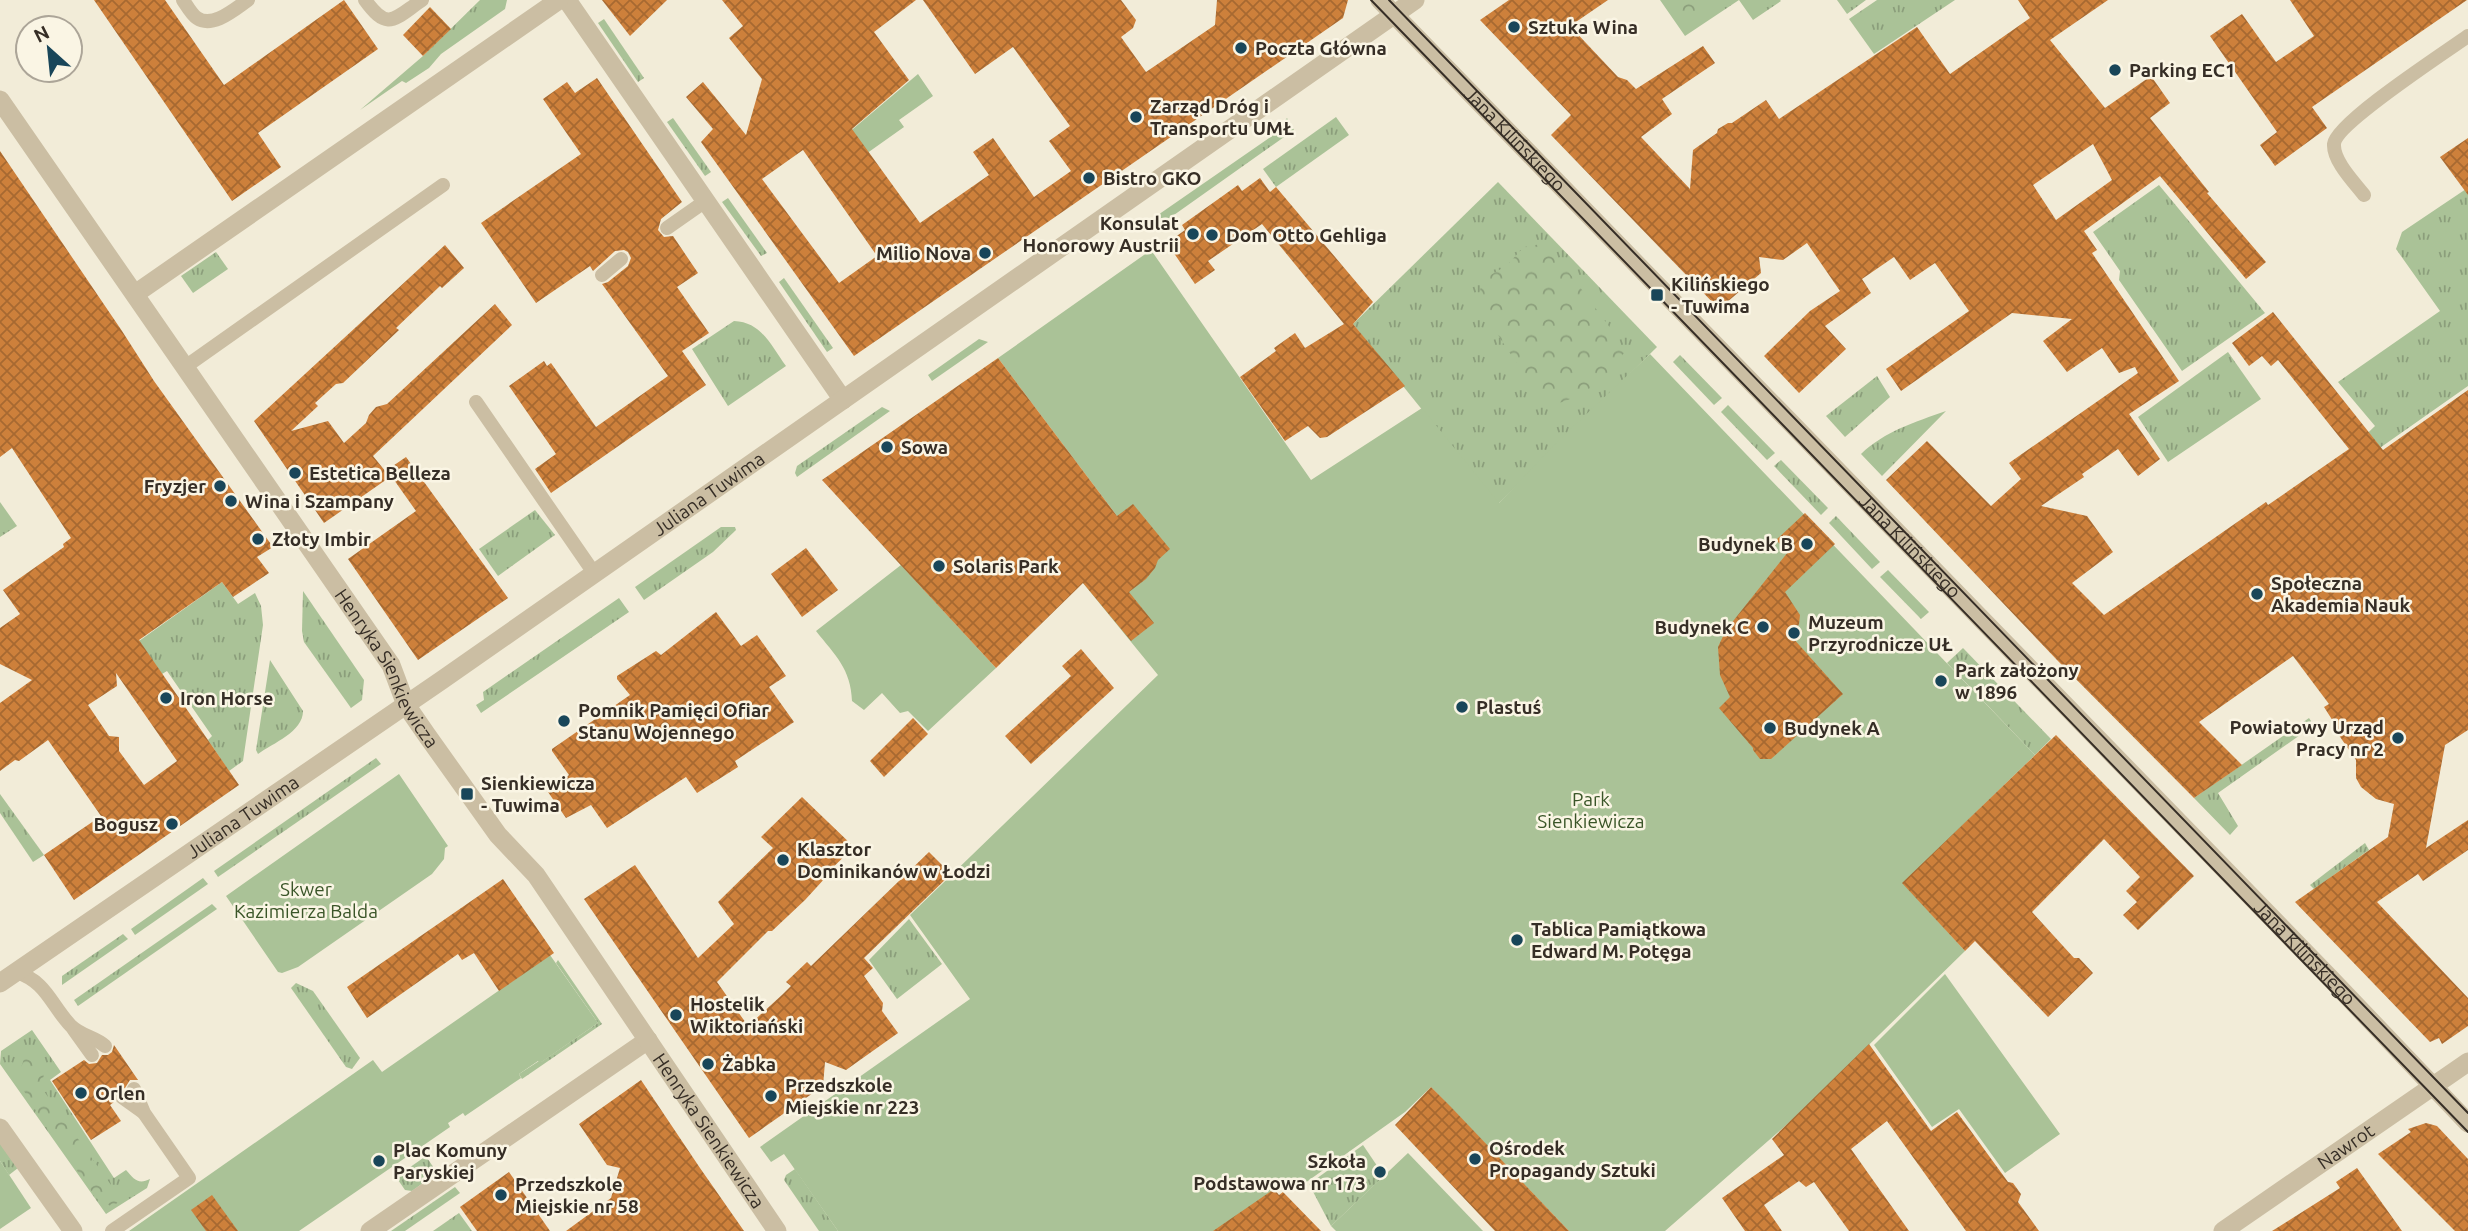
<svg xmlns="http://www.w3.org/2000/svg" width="2468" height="1231" font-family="Ubuntu,sans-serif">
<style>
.grass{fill:url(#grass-tufts)}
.forest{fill:url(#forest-crowns)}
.green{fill:#aac297}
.building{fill:url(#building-cross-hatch);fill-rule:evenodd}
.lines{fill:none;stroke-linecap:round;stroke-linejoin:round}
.service{stroke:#cbbea3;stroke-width:14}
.minor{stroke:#cbbea3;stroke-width:19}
.tertiary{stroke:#cbbea3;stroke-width:19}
.tram{stroke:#362e26;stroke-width:2}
.poi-dot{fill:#194659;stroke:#faf5e4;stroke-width:2.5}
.labels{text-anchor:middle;stroke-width:5;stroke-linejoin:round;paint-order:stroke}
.poi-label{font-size:19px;font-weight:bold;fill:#362e26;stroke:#faf5e4;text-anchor:start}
.street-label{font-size:19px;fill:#362e26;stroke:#faf5e4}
.park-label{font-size:19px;fill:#3a5528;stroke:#faf5e4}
</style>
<defs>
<pattern id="grass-tufts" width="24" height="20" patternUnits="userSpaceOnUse" patternTransform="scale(1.75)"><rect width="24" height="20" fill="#aac297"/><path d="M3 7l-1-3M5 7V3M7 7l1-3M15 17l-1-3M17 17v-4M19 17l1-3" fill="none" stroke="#8b9e7b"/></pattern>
<pattern id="forest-crowns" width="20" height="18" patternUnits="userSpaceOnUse" patternTransform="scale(1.75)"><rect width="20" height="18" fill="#aac297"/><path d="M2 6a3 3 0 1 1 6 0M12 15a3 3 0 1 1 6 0" fill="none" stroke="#8b9e7b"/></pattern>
<pattern id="building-cross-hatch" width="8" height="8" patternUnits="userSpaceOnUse" patternTransform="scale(1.75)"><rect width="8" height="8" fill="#cd803b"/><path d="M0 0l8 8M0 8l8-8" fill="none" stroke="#a76931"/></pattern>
</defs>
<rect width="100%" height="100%" fill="#f2ecd8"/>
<g class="grass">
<polygon points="480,0 507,0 505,9 441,54 429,68 406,83 402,81 360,110 423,56"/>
<polygon points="1660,0 1780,0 1781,1 1753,20 1739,0 1685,36"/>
<polygon points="1837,0 1866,0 1847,14"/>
<polygon points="1877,0 1955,0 1874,54 1849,19"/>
<polygon points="604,19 644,78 638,82 598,23"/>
<polygon points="1336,117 1349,135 1276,187 1263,169"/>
<polygon points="673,118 711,172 705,176 667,122"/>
<polygon points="1287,118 1294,130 1157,227 1154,224 1155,217 1272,136"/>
<polygon points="1498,182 1657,347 1498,504 1353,324"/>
<polygon points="2159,185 2265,313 2182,371 2119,280 2120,271 2093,232"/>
<polygon points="2466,189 2468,192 2468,386 2357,464 2348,452 2375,426 2338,382 2440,311 2396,249 2402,232"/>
<polygon points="728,198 767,253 761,256 722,202"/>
<polygon points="216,252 228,269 193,293 181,276"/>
<polygon points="784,278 833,348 827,352 779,282"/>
<path d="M734,321C762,322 771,346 786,366L728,406L692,349Z"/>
<polygon points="979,339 988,342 932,381 928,375"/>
<polygon points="2228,352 2261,399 2168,462 2138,417"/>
<polygon points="1680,355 1722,398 1714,405 1673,362"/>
<polygon points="1877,376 1890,397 1845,437 1826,416"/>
<polygon points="1728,405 1775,453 1767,460 1721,412"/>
<polygon points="882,407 890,411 797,477 795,473 797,466"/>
<path d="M1946,411L1882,476L1861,454C1885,431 1915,422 1946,411Z"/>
<polygon points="1781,460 1828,508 1821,515 1774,466"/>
<polygon points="0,502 17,526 0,537"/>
<polygon points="535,510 555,535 498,576 479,549"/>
<polygon points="1836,516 1880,562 1872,569 1829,523"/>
<polygon points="721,527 735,527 736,530 713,552 644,600 635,587"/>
<polygon points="1888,570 1929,612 1921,619 1880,577"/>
<polygon points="222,582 238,604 255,593 261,606 263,625 243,761 229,771 208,740 212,736 167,671 162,674 139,641"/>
<polygon points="303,591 364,680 362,700 351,708 304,642 302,631"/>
<polygon points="619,598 629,612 481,713 476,705 484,700 483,692"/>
<polygon points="1963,648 2051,739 2035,755 1947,663"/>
<path d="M270,660L303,711C303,732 273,743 258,754L256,750Z"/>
<polygon points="2309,718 2311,721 2310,728 2218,793 2238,826 2230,835 2194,798"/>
<polygon points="376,758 381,764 218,877 214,871"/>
<polygon points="0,794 44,855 33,862 0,813"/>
<polygon points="2365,843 2369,850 2314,889 2310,885"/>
<polygon points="203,878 208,884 135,935 131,929"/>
<polygon points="212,904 217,909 78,1006 74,1000"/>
<polygon points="909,919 942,964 897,999 869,960"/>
<polygon points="123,934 128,939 62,985 62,976"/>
<polygon points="558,960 602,1024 522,1079 519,1074 539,1061 541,1062 598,1023 556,963"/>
<polygon points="296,983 313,991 360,1058 352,1069 346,1067 291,988"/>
<path d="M32,1030L61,1072L50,1080L114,1178L126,1170C134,1179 138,1185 150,1179L147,1188L106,1214L0,1064L1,1051Z"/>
<polygon points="0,1142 18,1168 9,1175 0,1161"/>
<polygon points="1363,1145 1384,1176 1331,1226 1309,1184"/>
<polygon points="426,1156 437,1173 412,1191 405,1190 396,1177"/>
<polygon points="795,1169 838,1231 819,1231 784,1180 786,1175"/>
<polygon points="455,1187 460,1193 405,1231 391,1231"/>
<polygon points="459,1213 472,1231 433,1231"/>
</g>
<g class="forest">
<polygon points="1665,0 1725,0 1705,10 1686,27 1678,21"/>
<path d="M1547,243L1614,333L1624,353C1605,378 1589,394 1559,403L1529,382L1496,332L1478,301L1482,280L1506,266L1524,247Z"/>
<path d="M27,1050L38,1051C47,1064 45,1072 41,1087L121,1199L113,1207L98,1200L53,1137L17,1080Z"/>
</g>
<g class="green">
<polygon points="918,74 933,96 899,120 904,127 849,166 834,145"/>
<polygon points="1151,250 1311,480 1422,408 1499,503 1559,440 1650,354 2035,755 1903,883 1965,951 1793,1119 1665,1231 1569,1231 1431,1087 1405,1112 1305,1183 1300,1186 1274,1189 1224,1231 838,1231 784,1154 771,1162 760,1147 970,999 910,915 1158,675 1083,583 1117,516 998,358"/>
<path d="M901,565L996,668L928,731L908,711L900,713L882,693L864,710L852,701C851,669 835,655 816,631Z"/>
<polygon points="399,774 448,846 445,848 444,859 432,874 298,967 282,973 278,972 226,896"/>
<polygon points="550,955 598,1023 540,1063 538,1061 519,1074 521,1078 465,1116 463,1113 448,1123 450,1127 299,1231 129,1231 373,1060 382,1072"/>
<polygon points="1945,974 2060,1134 2005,1173 1959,1109 1932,1127 1874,1045"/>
<polygon points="1408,1153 1483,1231 1336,1231 1331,1226"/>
<polygon points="0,1161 31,1208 0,1229"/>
</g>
<g class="building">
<polygon points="94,0 165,0 224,85 344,0 378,49 258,133 281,167 232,201"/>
<polygon points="602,0 667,0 630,36"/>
<path d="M722,0H916L874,32L909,80L852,129L920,223L989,175L973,152L993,138L1034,197L1071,171L1049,141L1070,126L1013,47L975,74L923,0H1121L1136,20L1133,28L1121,37L1146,72L1215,25L1217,0H1348L1343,18L854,356L701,142L713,129L686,97L703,82L746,135L762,79L729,38L743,26ZM803,150L877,256L839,283L762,179Z"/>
<path d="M1509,0H1608L1570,26L1618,77L1627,80L1636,89L1703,46L1715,63L1662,99L1672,114L1641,137L1690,189L1693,150L1717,133L1718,129L1728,123H1732L1766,100L1779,119L1917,27L1950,74L2030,18L2018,0H2108L2050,40L2105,108L2151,76L2170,103L2150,118L2209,192L2207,193L2266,262L2246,279L2160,176L2084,231L2097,250L2092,253L2179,381L2129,414L2160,459L2138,476L2118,449L2082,474L2084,477L2041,506L2087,516L2113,552L2072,583L2104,615L2266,502L2268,505L2349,449L2278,360L2271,366L2262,356L2249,366L2232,343L2273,312L2383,450L2468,390V730L2445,745L2426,848L2468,820V850L2423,881L2418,874L2377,902L2468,998V1026L2442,1044L2439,1038L2430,1042L2295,902L2388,837L2394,804L2376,799L2361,787L2356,778V760L2336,731L2338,729L2324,707L2329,704L2293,656L2199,722L2242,765L2194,798L2057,660L1886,480L1927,441L1991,506L2021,479L2009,463L2138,373L2135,367L2119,373L2102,348L2067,372L2043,341L2072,319L2012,313L1901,391L1886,369L1969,311L1935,263L1910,280L1894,257L1862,279L1871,293L1825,326L1846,349L1799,393L1764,356L1810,311L1840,291L1807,243L1783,260L1759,257L1761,273L1719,309L1551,135L1571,115L1480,20ZM2093,144L2112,180L2056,220L2033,185Z"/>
<polygon points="2290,0 2467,0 2312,107 2327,128 2275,166 2260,145 2277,132 2210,36 2242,14 2276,62 2314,36"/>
<polygon points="430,7 451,29 423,56 403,35"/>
<polygon points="597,78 682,202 661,219 658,230 664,237 673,236 698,273 677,287 709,333 682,351 706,385 551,493 535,469 556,454 509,386 544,361 547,366 551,363 596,427 668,376 602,284 608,282 628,266 631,258 628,252 624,250 615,251 593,271 590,266 536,303 481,223 581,154 543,99 567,82 575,93"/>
<polygon points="2468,138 2468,195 2440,157"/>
<path d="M0,151L122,331L154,381L273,547L257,557L269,573L233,597L222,582L139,640L239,785L74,900L44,855L101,816L48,740L19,761L15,760L0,771V703L32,680L0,664V628L20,614L3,590L64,547L63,544L71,538L12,448L0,457ZM116,673L177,761L144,785L119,751V737L109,736L88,705L117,686Z"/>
<polygon points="1260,178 1270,192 1276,187 1373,302 1353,324 1405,386 1327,437 1320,438 1308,426 1285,441 1240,377 1276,351 1274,348 1295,333 1305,348 1344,324 1262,224 1208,261 1215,270 1195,284 1167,243 1185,230 1182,225 1238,185 1242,191"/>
<polygon points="445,245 464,268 442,288 440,286 396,328 399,330 343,383 336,384 315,403 318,406 291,431 328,421 344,443 366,423 369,415 376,407 387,404 495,304 512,325 373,456 390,477 324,523 254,421"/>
<polygon points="998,358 1117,516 1133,504 1170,549 1158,560 1155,568 1146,579 1129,592 1154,623 1131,641 1083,583 996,668 822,480"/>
<polygon points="406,457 508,598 418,660 348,559 416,511 387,470"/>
<polygon points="1805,513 1835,544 1785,592 1800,615 1799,624 1792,637 1843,694 1771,759 1760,759 1753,750 1753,748 1719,708 1730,697 1720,675 1718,647 1726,630 1788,552 1776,540"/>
<polygon points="806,548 838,590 802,617 771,574"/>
<polygon points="716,612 741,646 757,635 786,676 769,687 794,722 735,761 738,767 697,793 686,777 607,828 591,805 566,818 548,792 569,775 552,751 552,749 630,695 617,679 617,676 656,651 661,655"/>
<polygon points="1081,649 1114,688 1031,764 1005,736 1071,676 1062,666"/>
<polygon points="913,718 928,734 884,777 870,761"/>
<polygon points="2056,735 2194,876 2138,930 2123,915 2137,902 2126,891 2140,877 2104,839 2032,912 2074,958 2079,958 2093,973 2048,1017 1975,941 1965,951 1902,883"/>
<polygon points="802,797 854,847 826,874 826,877 805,900 772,931 768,931 717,982 748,1026 783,994 791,986 786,982 807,962 811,966 929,852 951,874 864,958 873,968 864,976 883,1003 882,1011 898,1033 846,1070 825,1062 823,1086 749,1138 584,899 635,865 698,958 734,924 718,902 773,848 761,837"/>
<polygon points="503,879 554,953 499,991 474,953 462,960 458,954 367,1018 347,987"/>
<polygon points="1869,1044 1931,1131 1957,1112 2008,1182 2013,1183 2021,1194 2018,1202 2039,1231 1966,1231 1887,1121 1851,1149 1909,1231 1849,1231 1814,1182 1806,1187 1799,1181 1764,1205 1782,1231 1745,1231 1722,1198 1784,1155 1772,1139"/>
<polygon points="114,1045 138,1080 130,1080 125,1088 115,1091 112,1097 114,1102 110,1105 121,1121 91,1140 52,1081 84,1060 89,1064 97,1063 102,1055 108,1055 112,1052"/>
<polygon points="641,1080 700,1168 744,1231 566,1231 611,1198 620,1168 607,1165 579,1124"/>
<polygon points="1431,1087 1451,1107 1569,1231 1495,1231 1395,1125"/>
<polygon points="2426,1123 2437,1126 2468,1159 2468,1231 2455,1231 2378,1154 2411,1132 2408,1129"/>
<polygon points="2357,1168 2402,1231 2272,1231 2340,1188 2336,1182"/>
<polygon points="509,1172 550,1231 477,1231 460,1207"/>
<polygon points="1274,1189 1279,1195 1283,1192 1321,1231 1213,1231"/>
<polygon points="212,1195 238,1231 206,1231 191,1210"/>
</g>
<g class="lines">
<g class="service">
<path d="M183,0C187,6 192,15 197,18C213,29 236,8 248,0"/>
<path d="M365,0C388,32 394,19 422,0"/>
<path d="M2364,195C2354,182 2333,161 2334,144C2336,123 2446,52 2468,36"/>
<polyline points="667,228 707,200"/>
<polyline points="602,275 621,259"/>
<polyline points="185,367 443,185"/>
<polyline points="476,402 594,573"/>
<path d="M16,972C46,981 51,1005 71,1026C81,1036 95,1037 105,1046"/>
<polyline points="74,1030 92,1055"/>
<polyline points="122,1097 143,1112"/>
<polyline points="112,1231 189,1178 144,1113 134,1089"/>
</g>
<g class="minor">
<polyline points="567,0 843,400"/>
<polyline points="135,294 559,0"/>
<polyline points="0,1128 73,1231"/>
<polyline points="370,1231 648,1040"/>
</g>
<g class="tertiary">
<path id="s1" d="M1380,0L2331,979L2468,1123"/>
<path id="s2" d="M0,100L391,665L406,705L426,734L498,835L536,875L777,1231"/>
<path id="s3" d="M0,983L442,680L1415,0"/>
<path id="s4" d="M2223,1231L2468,1062"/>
</g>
<g class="tram">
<polyline points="1371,0 2468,1132"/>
<polyline points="1389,0 2468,1113"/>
</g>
</g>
<g class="poi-dot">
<circle cx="1514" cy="27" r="7"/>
<circle cx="1241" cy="48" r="7"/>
<circle cx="2115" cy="70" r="7"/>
<circle cx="1136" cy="117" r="7"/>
<circle cx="1089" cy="178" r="7"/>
<circle cx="1193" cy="234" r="7"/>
<circle cx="1212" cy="235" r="7"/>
<circle cx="985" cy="253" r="7"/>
<rect x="1650" y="288" width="14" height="14" rx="3.5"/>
<circle cx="887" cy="447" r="7"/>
<circle cx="295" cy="473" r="7"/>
<circle cx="220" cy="486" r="7"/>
<circle cx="231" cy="501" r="7"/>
<circle cx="258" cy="539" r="7"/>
<circle cx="1807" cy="544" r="7"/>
<circle cx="939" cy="566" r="7"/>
<circle cx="2257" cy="594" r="7"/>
<circle cx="1763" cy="627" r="7"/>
<circle cx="1794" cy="633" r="7"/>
<circle cx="1941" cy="681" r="7"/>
<circle cx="166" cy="698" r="7"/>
<circle cx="1462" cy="707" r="7"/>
<circle cx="564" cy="721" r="7"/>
<circle cx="1770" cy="728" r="7"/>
<circle cx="2398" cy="738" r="7"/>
<rect x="460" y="787" width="14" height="14" rx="3.5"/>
<circle cx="172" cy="824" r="7"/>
<circle cx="783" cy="860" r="7"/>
<circle cx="1517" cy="940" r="7"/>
<circle cx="676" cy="1015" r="7"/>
<circle cx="708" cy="1064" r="7"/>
<circle cx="81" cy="1093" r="7"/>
<circle cx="771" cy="1096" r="7"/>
<circle cx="1475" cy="1159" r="7"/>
<circle cx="379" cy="1161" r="7"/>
<circle cx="1380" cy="1172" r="7"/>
<circle cx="501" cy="1195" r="7"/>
</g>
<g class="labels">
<g class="poi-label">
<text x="1528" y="34">Sztuka Wina</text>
<text x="1255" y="55">Poczta Główna</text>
<text x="2129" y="77">Parking EC1</text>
<text x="1150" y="113">Zarząd Dróg i<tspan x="1150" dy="22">Transportu UMŁ</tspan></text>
<text x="1103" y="185">Bistro GKO</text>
<text x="1179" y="230" text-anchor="end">Konsulat<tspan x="1179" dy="22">Honorowy Austrii</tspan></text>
<text x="1226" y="242">Dom Otto Gehliga</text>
<text x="971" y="260" text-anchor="end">Milio Nova</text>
<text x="1671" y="291">Kilińskiego<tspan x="1671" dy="22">- Tuwima</tspan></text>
<text x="901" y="454">Sowa</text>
<text x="309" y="480">Estetica Belleza</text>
<text x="206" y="493" text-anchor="end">Fryzjer</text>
<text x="245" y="508">Wina i Szampany</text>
<text x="272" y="546">Złoty Imbir</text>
<text x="1793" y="551" text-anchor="end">Budynek B</text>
<text x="953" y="573">Solaris Park</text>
<text x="2271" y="590">Społeczna<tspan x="2271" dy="22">Akademia Nauk</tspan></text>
<text x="1808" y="629">Muzeum<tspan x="1808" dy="22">Przyrodnicze UŁ</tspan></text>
<text x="1749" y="634" text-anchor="end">Budynek C</text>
<text x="1955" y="677">Park założony<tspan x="1955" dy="22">w 1896</tspan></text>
<text x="180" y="705">Iron Horse</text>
<text x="1476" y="714">Plastuś</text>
<text x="578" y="717">Pomnik Pamięci Ofiar<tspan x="578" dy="22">Stanu Wojennego</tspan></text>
<text x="2384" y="734" text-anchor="end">Powiatowy Urząd<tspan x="2384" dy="22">Pracy nr 2</tspan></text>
<text x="1784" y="735">Budynek A</text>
<text x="481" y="790">Sienkiewicza<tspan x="481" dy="22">- Tuwima</tspan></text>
<text x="158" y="831" text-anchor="end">Bogusz</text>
<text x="797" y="856">Klasztor<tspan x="797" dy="22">Dominikanów w Łodzi</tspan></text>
<text x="1531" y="936">Tablica Pamiątkowa<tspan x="1531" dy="22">Edward M. Potęga</tspan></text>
<text x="690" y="1011">Hostelik<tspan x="690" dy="22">Wiktoriański</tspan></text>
<text x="722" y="1071">Żabka</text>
<text x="785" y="1092">Przedszkole<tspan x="785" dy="22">Miejskie nr 223</tspan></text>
<text x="95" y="1100">Orlen</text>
<text x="1489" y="1155">Ośrodek<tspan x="1489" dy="22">Propagandy Sztuki</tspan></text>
<text x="393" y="1157">Plac Komuny<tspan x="393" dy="22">Paryskiej</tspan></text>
<text x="1366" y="1168" text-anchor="end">Szkoła<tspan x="1366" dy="22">Podstawowa nr 173</tspan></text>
<text x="515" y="1191">Przedszkole<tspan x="515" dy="22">Miejskie nr 58</tspan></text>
</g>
<g class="street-label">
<text dy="7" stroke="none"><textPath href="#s1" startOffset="194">Jana Kilińskiego</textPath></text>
<text dy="7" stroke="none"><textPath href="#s3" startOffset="861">Juliana Tuwima</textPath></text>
<text dy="7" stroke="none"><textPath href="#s1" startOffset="761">Jana Kilińskiego</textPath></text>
<text dy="7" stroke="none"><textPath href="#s2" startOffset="688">Henryka Sienkiewicza</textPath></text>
<text dy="7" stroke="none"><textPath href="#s3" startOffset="294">Juliana Tuwima</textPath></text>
<text dy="7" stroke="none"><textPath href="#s1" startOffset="1328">Jana Kilińskiego</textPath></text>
<text dy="7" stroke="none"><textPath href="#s2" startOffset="1253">Henryka Sienkiewicza</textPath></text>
<text dy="7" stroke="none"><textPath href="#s4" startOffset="149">Nawrot</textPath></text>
</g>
<g class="park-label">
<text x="1591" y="806">Park<tspan x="1591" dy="22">Sienkiewicza</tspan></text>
<text x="306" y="896">Skwer<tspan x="306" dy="22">Kazimierza Balda</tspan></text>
</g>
</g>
<g transform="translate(49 49) rotate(333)"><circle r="33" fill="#faf5e4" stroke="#aca598" stroke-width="2"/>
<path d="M0-5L12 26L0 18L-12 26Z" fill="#194659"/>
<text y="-10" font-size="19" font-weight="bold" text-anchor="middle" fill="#362e26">N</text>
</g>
</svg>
